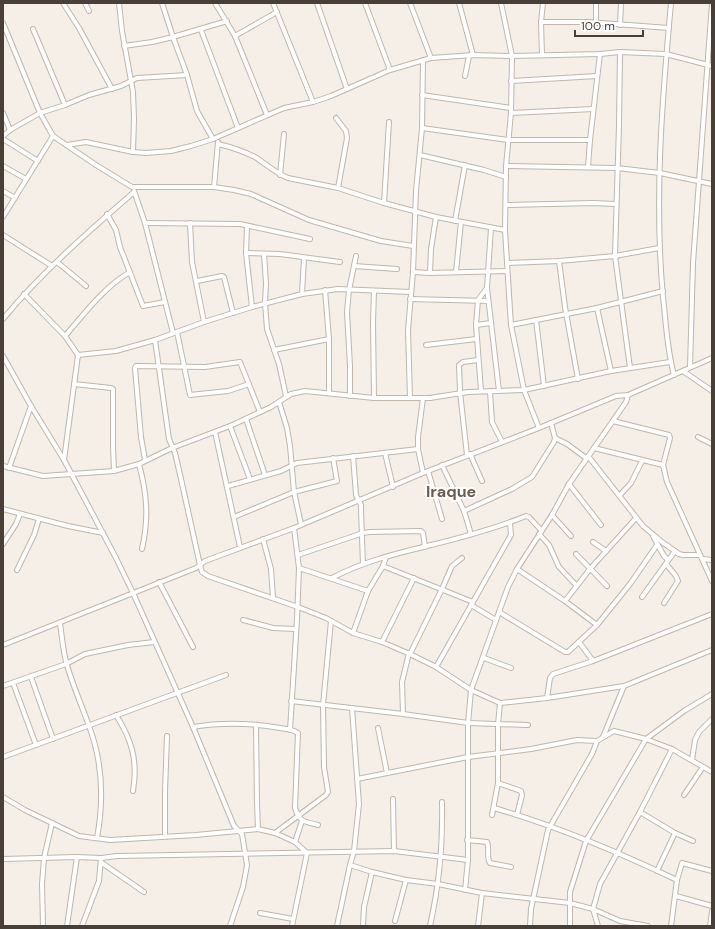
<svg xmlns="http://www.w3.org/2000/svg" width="715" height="929" font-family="'DM Sans',sans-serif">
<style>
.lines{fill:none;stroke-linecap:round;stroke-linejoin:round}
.minor-casing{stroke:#c1b6a9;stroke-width:6}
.minor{stroke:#fff;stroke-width:4}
.labels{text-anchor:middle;stroke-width:4;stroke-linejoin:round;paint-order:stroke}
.district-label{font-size:16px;font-weight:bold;fill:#6c5b4c;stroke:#fff}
</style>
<rect width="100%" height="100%" fill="#f5efe8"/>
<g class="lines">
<g class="minor-casing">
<g id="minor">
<polyline points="63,3 79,28 112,89"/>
<polyline points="85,3 89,11"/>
<polyline points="119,3 122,31 133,92 134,119 133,152"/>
<polyline points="162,3 173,37 227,21"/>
<polyline points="215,3 235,36 267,115"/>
<polyline points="273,3 313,102"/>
<polyline points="317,3 347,89"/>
<polyline points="365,3 390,70"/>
<polyline points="410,3 431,58"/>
<polyline points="459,3 473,55"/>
<polyline points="501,3 512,56 511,113 506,166 505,230 510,310 511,325 524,390 539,428"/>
<polyline points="596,3 596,23"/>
<path d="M671,3C662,101 654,199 663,297C666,323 667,350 674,375"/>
<polyline points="541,22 588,22 669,28"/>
<polyline points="3,23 40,113 53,136 96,165 132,187 214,187 234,190 251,194 309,220 381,241 413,246"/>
<polyline points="620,25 621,3"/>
<polyline points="33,29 65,105"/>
<polyline points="201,30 238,128"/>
<polyline points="235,36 277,12"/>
<polyline points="124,46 152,42 173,37 187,75 197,111 213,139"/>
<polyline points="620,52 619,125 615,256 630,368"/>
<polyline points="542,55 541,22 543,3"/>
<polyline points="465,76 469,56"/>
<polyline points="511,81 597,76"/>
<polyline points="422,95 511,108"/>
<polyline points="3,113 10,130"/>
<polyline points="511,113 593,109"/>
<polyline points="336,118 346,131 347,138 338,188"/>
<polyline points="422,128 508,140 590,140"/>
<polyline points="3,136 10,130 40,113 65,105 89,95 121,86 137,78 187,75"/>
<polyline points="3,139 38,161"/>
<path d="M218,144C231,147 243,151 255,157C266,164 275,173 288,178L338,188L384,203L436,217L505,230"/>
<polyline points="67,145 86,142 133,152 146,153 171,151 191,146 213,139 284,108 313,102 331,96 390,70 431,58 473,55 512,56 600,54 620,52 666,54 712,66"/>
<polyline points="420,155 484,170 506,177"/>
<polyline points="3,166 26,179"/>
<polyline points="506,166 617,168 660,173 712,184"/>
<polyline points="588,167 590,140 600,54"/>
<polyline points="280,175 284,134"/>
<polyline points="214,187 218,142"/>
<polyline points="3,191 15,198"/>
<polyline points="134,191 145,223 173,333"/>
<polyline points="384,203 389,122"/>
<polyline points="506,205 593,203 616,204"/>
<polyline points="107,214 116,230 120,247 143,306 165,302"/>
<polyline points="3,217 53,136"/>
<polyline points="455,221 465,165"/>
<polyline points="145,223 240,224 310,239"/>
<polyline points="190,223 192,262 204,322"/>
<polyline points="247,226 246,253 252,307"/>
<polyline points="491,228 487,288 499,391"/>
<polyline points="3,235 52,266"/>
<polyline points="246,253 280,254 340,262"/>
<polyline points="264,254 266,283 265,303 267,329 279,364 286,396"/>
<polyline points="559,261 565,307 578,379"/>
<polyline points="57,262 86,286"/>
<polyline points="507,263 559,261 615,256 659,248"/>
<polyline points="354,266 397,269"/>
<polyline points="413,272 430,273 507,271"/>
<polyline points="456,272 461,222"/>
<polyline points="430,273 431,249 436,217"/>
<polyline points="197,281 222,276 224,277 233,313"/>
<polyline points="325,290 329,339 329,393"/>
<polyline points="24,294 65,336 78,355 64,460"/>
<polyline points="302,294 304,258"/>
<polyline points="410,299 488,301"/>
<polyline points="597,308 611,371"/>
<path d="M3,319C42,272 88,232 134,192"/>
<polyline points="536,320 544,386"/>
<polyline points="476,325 491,323"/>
<polyline points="511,325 597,308 663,291"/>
<polyline points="177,332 190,395 228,391 249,384"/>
<path d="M65,336C85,313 104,287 130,272"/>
<polyline points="155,340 169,439 175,453 181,479 200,565 202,572 208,576 298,607 326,618 353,633 382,642 410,654 436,667 471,690 500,703 547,698 624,686 712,650"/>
<polyline points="426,345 476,339"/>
<polyline points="274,350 329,339"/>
<polyline points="78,355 116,351 155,340 204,322 252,307 302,294 338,289 411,292"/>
<polyline points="3,356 31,406 64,460 116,558 133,593 193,727 234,826 242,834 247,865 243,887 230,926"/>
<polyline points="690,367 693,263 712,3"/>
<polyline points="683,371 712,391"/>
<polyline points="74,384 111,388 113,389 113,446 114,471"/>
<polyline points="481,391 476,325 478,300 487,288"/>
<polyline points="490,391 492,422 502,442"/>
<polyline points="350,396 350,366 347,312 349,290 356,256"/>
<polyline points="374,398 373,322 374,291"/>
<polyline points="410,398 408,330 413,272 416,191 422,128 423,61"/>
<polyline points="279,402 287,428 290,446 294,492 301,524"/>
<polyline points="246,419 265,475"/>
<polyline points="613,421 669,435 670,438 663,465"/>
<polyline points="230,426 250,479"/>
<polyline points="215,432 240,547"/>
<polyline points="698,437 712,444"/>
<polyline points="555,438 567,444 586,458"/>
<polyline points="594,448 663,465 667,482 712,581"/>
<polyline points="385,453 393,487"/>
<polyline points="470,454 482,481"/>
<polyline points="467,455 460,392 459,365 463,362 478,360"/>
<polyline points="353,456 356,495 361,505 361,510 363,564"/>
<polyline points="588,456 643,526 662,542 679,554 683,555 700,555"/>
<polyline points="145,460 141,437 135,368 136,366 205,367 240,362 260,412"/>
<path d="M139,464C147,494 149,518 142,549"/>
<polyline points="442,465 464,511 471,534"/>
<polyline points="3,466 43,476 114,471 139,464 172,448 230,426 271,407 291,394 305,391 374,398 430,398 468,392 524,390 611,371 670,362"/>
<polyline points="9,468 31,406"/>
<polyline points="428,471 442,519"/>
<polyline points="423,473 418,449 418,437 423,398"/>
<polyline points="569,484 601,525"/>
<polyline points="228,486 281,471 297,463 418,449"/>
<polyline points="620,495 631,483 642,461"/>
<polyline points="3,509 68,526 103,533"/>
<polyline points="464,511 512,489 532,477 554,442 555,438 551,423"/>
<polyline points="552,515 571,536"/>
<polyline points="234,517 294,492 337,481 333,458"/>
<polyline points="539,534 549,545 559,567 576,585"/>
<polyline points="653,536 664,556 668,560"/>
<polyline points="263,539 271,569 273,598"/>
<polyline points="593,542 606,551"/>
<polyline points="3,544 16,524 20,514"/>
<polyline points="576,554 607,586"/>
<polyline points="298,555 363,533 370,532 421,531 423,533 425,547"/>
<polyline points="703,559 712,560"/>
<polyline points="383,566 473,602"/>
<polyline points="299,568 368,591"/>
<polyline points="517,569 565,601 597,625"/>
<polyline points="17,570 34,535 39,519"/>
<path d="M332,578C362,562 394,554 427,546C460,538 494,529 526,516L529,517L541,530"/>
<polyline points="159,582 193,647"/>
<polyline points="642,597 675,551"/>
<polyline points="565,601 590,569 636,518"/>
<polyline points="664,603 678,581 676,576 666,564"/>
<polyline points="471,605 496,620"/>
<polyline points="499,612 565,652 568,652 597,625 630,584 657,545"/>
<polyline points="243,620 273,628 296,629"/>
<path d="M60,623C62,637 63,652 67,665C73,686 82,706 89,726C103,763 104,800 97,838"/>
<polyline points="353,633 368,591 383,566 386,557"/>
<polyline points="382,642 414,578"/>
<polyline points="579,642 593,661"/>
<polyline points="3,645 196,568 205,561 294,528 423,473 539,428 616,396 628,395 712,358"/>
<polyline points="410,654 442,589 452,566 462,558"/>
<polyline points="484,658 511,668"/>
<polyline points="436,667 511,535 510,523"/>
<polyline points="31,677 53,739"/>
<polyline points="13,683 36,745"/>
<polyline points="3,686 66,664 85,654 128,645 154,642"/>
<polyline points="547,698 550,678 553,674 593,661 712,614"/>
<polyline points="291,701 403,714 468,723 528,725"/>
<polyline points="352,708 359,804 354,851 350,865 372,872 406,880 438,884 482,893 570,903 593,909 620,921 648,926"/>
<polyline points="403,714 402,682 409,653"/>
<path d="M116,715C132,740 138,761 133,791"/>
<polyline points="256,725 257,803 258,829"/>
<path d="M193,727C221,722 251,723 280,728C286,729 292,729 298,733L295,808C300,823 304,821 318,825"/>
<polyline points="378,728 387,773"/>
<polyline points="290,730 297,619 299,568 294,528"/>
<polyline points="603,737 624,686"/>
<polyline points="3,757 226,675"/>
<polyline points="692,760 695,740 699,732 712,719"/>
<polyline points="357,779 468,757 531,749 577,740 597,741 614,731 646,739 672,749 712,772"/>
<polyline points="498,783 521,791 522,795 517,815"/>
<polyline points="684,795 703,767"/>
<polyline points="3,797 25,810 79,836 110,840 196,835 258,829 275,833 295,842 307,853 292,926"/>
<polyline points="393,799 394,851"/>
<path d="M494,808C557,826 618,852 677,880L671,926"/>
<polyline points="640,812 675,833 693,841"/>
<polyline points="492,815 498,783 498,725 500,703"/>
<polyline points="275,833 326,795 328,792 324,767 323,705 331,621"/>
<polyline points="165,836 165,792 167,736"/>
<path d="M467,840L487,842C490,849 486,857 490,863L511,867"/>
<polyline points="295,842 302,821"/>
<polyline points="3,859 77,857 101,858 117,856 394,851 468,860"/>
<polyline points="102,863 144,892"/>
<polyline points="657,871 675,833"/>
<polyline points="677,880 682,863 712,871"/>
<polyline points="465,890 468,860 468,723 471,690 508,587 517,569 552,515 569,484 626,402 628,395"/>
<polyline points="676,896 712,906"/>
<polyline points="260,913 293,919"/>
<polyline points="395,921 406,880"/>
<polyline points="43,926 42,884 44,858 52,823"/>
<polyline points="67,926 77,857"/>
<polyline points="82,926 99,881 101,858"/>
<polyline points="337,926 350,865"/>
<polyline points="363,926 364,907 372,872"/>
<path d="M430,926C439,886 443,844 442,802"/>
<polyline points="478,926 482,893"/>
<polyline points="530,926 531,909 548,830 592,754 597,741"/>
<polyline points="570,926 570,892 586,841 646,739 684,711 712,694"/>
<polyline points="598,926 593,909 600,884 640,812 672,749"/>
<polyline points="710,926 712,911"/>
</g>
</g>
<use href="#minor" class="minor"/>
</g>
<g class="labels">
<g class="district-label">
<text x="451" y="497">Iraque</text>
</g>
</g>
<rect width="715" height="929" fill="none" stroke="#493f36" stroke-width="8"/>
<path d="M575 30v6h68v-6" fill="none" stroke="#493f36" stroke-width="2"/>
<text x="581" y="30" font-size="12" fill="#493f36" stroke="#ffffff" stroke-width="3" paint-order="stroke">100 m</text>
</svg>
